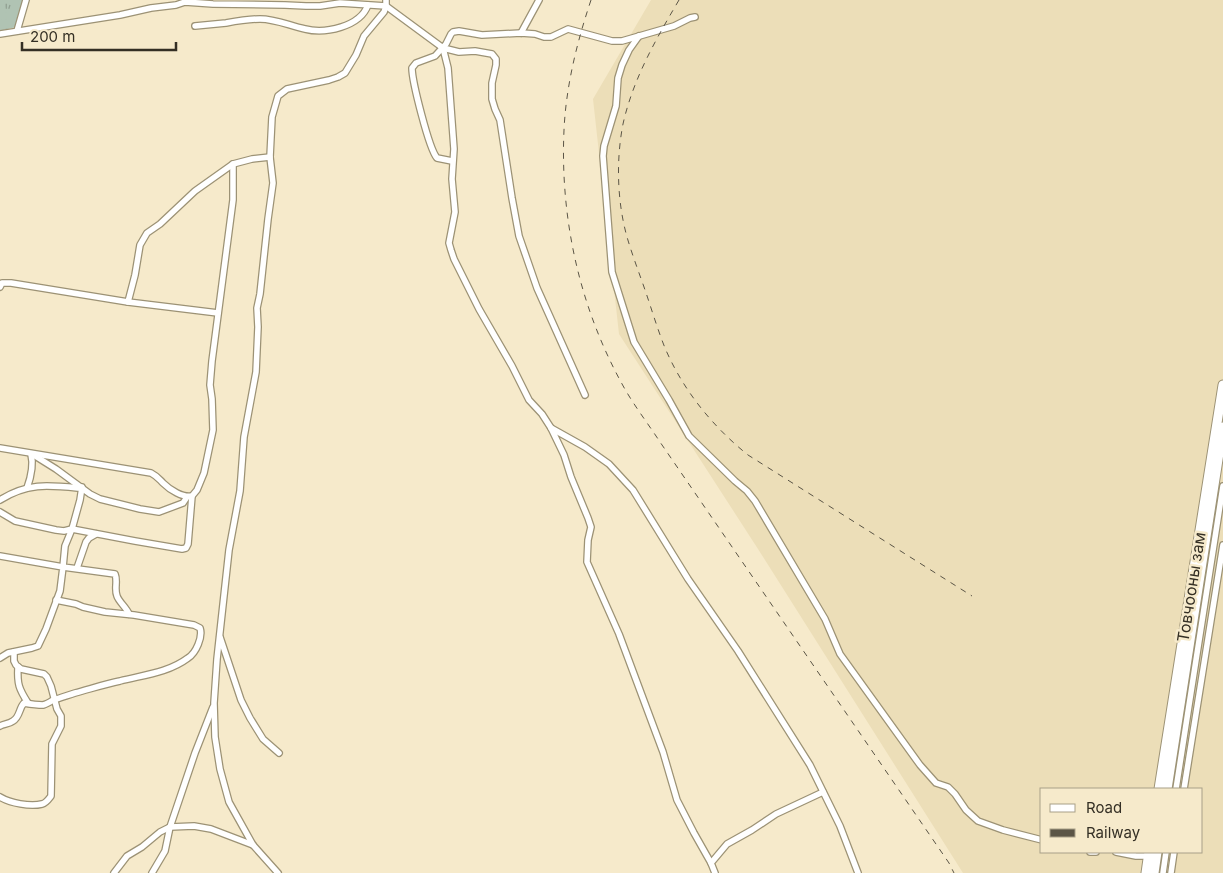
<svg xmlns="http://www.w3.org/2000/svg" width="1223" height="873" font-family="Inter,sans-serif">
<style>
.built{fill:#ecdeb8;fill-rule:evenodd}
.grass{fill:url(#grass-tufts)}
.pitch{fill:#b0c3b3}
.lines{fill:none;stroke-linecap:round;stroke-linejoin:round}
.minor-casing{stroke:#9c9275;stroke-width:8}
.highway-casing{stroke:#9c9275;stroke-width:11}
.minor{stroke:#fff;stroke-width:5.5}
.highway{stroke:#fff;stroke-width:9}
.rail{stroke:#5b5546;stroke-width:1;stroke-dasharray:6 6;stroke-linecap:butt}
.labels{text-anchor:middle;stroke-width:5;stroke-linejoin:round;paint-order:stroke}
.street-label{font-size:16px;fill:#342f24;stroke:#f6eacb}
</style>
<defs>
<pattern id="grass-tufts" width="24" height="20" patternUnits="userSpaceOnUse" patternTransform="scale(1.25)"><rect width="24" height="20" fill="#b0c3b3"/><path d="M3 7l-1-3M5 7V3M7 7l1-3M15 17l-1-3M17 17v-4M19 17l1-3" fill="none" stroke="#909f91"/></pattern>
</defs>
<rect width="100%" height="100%" fill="#f6eacb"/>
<path class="built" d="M651,0H1223V873H963L758,549L619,334L593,99ZM1042,789H1202V852H1042Z"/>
<polygon class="grass" points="0,0 24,0 16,27 0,31"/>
<polygon class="pitch" points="0,0 4,0 7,19 0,20"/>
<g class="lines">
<g class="minor-casing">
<g id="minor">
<path d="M195,26C206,25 216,24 226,23C237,21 249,19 260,19C276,19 290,26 305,29C325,34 360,27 368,5"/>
<polyline points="17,31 26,0"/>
<polyline points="521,33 539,0"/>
<polyline points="0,34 120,15 151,8 176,5 185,2 213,4 285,5 306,6 320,6 340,3 386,6 443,48 459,52 475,51 492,54 496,59 496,65 492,83 492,99 495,109 500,120 512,198 519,236 537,288 585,395"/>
<polyline points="639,36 629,50 622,65 618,78 616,106 604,146 603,156 612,272 634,342 669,400 689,436 735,481 747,491 755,501 825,619 840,654 920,765 936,783 948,787 955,794 966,810 978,821 1003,830 1042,840"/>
<polyline points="443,48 448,68 454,149 452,179 455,212 449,243 451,250 454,259 479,309 512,366 529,400 542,414 551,428 564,455 571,477 588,518 591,527 588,540 587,562 619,634 663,752 677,800 694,833 711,863"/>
<path d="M452,161L437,158C429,149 412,81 412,68L416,63L435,56L446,44L451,34L453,32L459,31L482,35L521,33L535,34L544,37H551L568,29L612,41H622L674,26L690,18L695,17"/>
<polyline points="0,287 2,283 11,283 128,302 135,275 140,245 147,233 160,224 195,191 233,164 252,159 270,157"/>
<polyline points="128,302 218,313"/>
<polyline points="551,428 585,447 609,464 633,490 688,579 738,651 810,765 840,826 858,873"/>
<path d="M0,448L151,473C157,476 159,479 163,483C170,490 183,498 192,496L197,490L204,473L213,430L212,399L210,385L212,361L233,200V164"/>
<polyline points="32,454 56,469 90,494 100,499 140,509 159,512 183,503 187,497"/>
<path d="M27,488C31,477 34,466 31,454"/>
<path d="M0,500C27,483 47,485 78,488L82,487L80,500L72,529L65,546L63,567L115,574C118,581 114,589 117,596C119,602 126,607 129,614"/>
<polyline points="0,512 15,521 56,530 64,531 72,529 135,541 182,549 186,548 188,544 192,496"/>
<polyline points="0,556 63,567 60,591 46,629 38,646 32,648 8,653 0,658"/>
<polyline points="77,568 86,542 89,538 96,534"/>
<polyline points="220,637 241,700 250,718 263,739 279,753"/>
<path d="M18,667C17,684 19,689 28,703"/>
<path d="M0,726C4,724 9,724 13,721C20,717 19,708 24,703C30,704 37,705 43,705C47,704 50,702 53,700C61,698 68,695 75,693C90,689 105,684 120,681C143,675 168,673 188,658C196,653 203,637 200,628L194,625L134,615L105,612L83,607L76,604L56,600"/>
<polyline points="1176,789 1223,486"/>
<polyline points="1184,789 1223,545"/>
<path d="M0,797C10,803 30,807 42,804C46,803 48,800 51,796L52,744L61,726V716L57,709L51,686L47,677L44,674L21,669L16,665L14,661V652"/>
<polyline points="1090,852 1096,852"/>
<polyline points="1116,852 1136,856 1148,856"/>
<polyline points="114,873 127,856 142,847 160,832 170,827 194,826 211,829 253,845"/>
<polyline points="152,873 165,851 170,827 195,753 213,707"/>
<polyline points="278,873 253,845 229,802 220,769 215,737 214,703 217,659 229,550 240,491 244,437 256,372 258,327 257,308 260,294 268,219 273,183 270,157 272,117 278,96 287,89 329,80 338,77 345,73 356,55 364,36 384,12 386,6 386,0"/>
<polyline points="715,873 711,863 727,844 752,830 776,814 823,792"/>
<polyline points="1163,873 1166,852"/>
<polyline points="1171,873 1174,852"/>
</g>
</g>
<g class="highway-casing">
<g id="highway">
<polyline points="1159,789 1223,385"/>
<polyline points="1167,789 1223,427"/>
<polyline points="1146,873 1149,852"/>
<polyline points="1154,873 1157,852"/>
</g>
</g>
<use href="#minor" class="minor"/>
<use href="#highway" class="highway"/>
<g class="rail">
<path d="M591,0C577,42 566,86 564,130C560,217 579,305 621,382C632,403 647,422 660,442L949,863L954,873"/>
<path d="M679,0C656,39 633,79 623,124C616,160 617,201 627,237C632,254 638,270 644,287C651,307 657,328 665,348C683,390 712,426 748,455L972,596"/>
</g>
</g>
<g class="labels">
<g class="street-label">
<text transform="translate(1191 587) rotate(-81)" y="6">Товчооны зам</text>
</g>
</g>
<rect x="1040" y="788" width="162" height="65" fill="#f6eacb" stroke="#a89f88"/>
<rect x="1050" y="804" width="25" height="8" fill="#ffffff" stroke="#a89f88"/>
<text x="1086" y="813" font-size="15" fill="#342f24">Road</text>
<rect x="1050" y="829" width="25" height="8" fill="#5b5546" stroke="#a89f88"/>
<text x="1086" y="838" font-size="15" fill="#342f24">Railway</text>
<path d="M22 42v8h154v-8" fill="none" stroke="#342f24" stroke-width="2.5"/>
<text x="30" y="42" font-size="15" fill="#342f24" stroke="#f6eacb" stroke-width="4" paint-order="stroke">200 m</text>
</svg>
